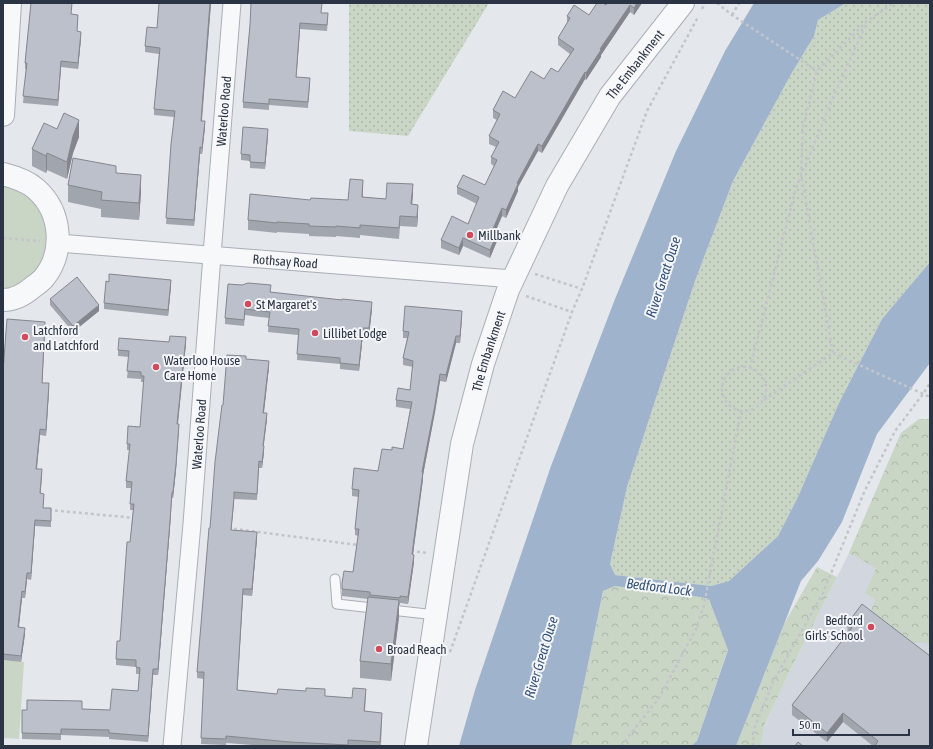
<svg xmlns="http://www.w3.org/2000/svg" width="933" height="749" font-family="'Asap Condensed',sans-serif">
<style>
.built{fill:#d2d6de}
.grass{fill:url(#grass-dots)}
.forest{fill:url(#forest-crowns)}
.garden{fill:#c9d6c5}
.water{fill:#9fb4cc}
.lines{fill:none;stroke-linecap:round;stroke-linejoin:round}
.service-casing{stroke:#a9aeb7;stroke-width:11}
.minor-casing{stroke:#a9aeb7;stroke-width:19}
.tertiary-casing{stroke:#a9aeb7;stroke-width:24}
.path{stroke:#c2c5cb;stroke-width:2.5;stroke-dasharray:3 3;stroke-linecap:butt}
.service{stroke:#f7f8fa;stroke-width:9}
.minor{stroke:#f7f8fa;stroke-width:17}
.tertiary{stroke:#f7f8fa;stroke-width:22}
.wall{fill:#a1a5ae}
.shaded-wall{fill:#83868d}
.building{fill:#bbc0ca;stroke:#83868d}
.poi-dot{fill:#d1495b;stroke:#f4f6f9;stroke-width:1.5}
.labels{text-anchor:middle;stroke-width:4;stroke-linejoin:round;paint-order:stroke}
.street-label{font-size:13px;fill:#2b3445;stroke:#f4f6f9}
.poi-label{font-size:13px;fill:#2b3445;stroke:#f4f6f9;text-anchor:start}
.water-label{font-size:14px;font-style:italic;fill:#34527a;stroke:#f4f6f9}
</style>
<defs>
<pattern id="grass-dots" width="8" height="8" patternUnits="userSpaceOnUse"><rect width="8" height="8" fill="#c9d6c5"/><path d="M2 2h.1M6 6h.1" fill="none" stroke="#adb8ab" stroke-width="1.8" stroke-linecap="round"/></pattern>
<pattern id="forest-crowns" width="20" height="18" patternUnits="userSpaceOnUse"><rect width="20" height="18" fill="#c9d6c5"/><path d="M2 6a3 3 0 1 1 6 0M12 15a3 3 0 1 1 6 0" fill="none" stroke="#adb8ab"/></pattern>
</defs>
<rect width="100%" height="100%" fill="#e4e7ec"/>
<polygon class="built" points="919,419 930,419 930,746 761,746 764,726 787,677 849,553 901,433"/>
<g class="grass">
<polygon points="349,3 489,3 408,136 349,131"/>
<polygon points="846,3 930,3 930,262 882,319 839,403 797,499 778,536 729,581 711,586 615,575 610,564 627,487 656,398 695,281 733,181 790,76 814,36 818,20"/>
</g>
<g class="forest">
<polygon points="919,419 930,419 930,646 926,643 899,641 868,616 876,600 865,593 876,568 849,553 901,433"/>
<polygon points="817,567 837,577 787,677 764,726 761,746 736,746 784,624"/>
<polygon points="615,586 700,597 709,599 728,649 697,741 691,746 571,746 572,742 603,591"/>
</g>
<g class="garden">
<path d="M3,184C12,187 20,190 28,196C31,197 33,200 35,202C56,228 51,265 23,284C18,288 9,289 3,291Z"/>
<polygon points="3,660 24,662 19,739 3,738"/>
</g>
<polygon class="water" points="754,3 846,3 818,20 814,36 790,76 733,181 695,281 656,398 627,487 610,564 615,575 711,586 729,581 778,536 797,499 839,403 882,319 930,262 930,363 877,434 842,522 818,561 801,581 736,746 691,746 697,741 728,650 709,599 700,597 615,586 603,591 572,742 571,746 459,746 475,690 551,466 615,299 676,151 725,51"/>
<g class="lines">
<g class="service-casing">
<polyline id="service" points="335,579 337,604 436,615"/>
</g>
<g class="minor-casing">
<g id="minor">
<path id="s1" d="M58,243L513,279"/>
<path id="s2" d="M172,746L192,524L212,255L232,3"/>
</g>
</g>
<g class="tertiary-casing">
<g id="tertiary">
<polyline points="3,115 10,3"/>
<path d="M3,174C15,177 27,181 36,189C62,212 65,253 43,279C40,282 36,285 33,287C25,294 14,300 3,300"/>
<path id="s3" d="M416,746L462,444L483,364L508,290L557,186L610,96L683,3"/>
</g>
</g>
<g class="path">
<polyline points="717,3 732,15 817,71"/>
<polyline points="702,9 705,3"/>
<polyline points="732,15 739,3"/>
<polyline points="3,238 40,241"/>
<polyline points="535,274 582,289"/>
<polyline points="526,296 572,312"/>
<polyline points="833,353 930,397"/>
<circle cx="744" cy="389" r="22"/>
<polyline points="750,368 796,188 835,93 866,24"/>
<polyline points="764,400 833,353 801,174 803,127 817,71 867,21 894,3"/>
<polyline points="49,510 136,518"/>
<polyline points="228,528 358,545"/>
<polyline points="411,551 428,553"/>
<polyline points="450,652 572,312 582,289 647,111 698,17"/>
<polyline points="621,746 659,698 696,629 704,605 741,411"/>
<polyline points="753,746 754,729 773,682 823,593 865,490 895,431 923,394 930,383"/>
</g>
<use href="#service" class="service"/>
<use href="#minor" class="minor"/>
<use href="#tertiary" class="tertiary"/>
</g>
<g class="wall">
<polygon points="31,3 72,3 71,15 78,21 77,31 81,38 78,69 61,67 58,106 23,103 26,69 25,69 25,63"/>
<polygon points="211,3 202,121 205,127 202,154 200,154 194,226 166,224 174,117 154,115 154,109 159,54 145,52 145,46 157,28"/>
<polygon points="607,3 642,3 634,15 630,12 601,55 601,57 586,80 585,79 542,153 538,151 518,187 518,191 506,218 502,216 495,233 497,241 490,258 463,246 459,255 441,248 441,240 468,224 477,204 457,194 457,187 485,185 494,166 491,164 491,157 496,147 489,144 489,136 497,120 493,118 493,110 515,98 544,79 558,72 570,54 558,45 558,38 567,23 567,16 589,15 606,5"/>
<polygon points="321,13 328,19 327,31 300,29 296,77 310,84 308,108 269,105 269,110 243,108 243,102 250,25"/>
<polygon points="57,129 79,137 73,153 67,179 47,170 46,173 32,166 32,149"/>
<polygon points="268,135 265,169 250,168 250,161 241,160 241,154"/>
<polygon points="116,173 141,192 139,220 101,217 101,209 68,202 68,185"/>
<polygon points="363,191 363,197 386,199 413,194 412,205 418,215 417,227 400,226 399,239 360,235 360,238 336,236 336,237 309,236 309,234 277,232 277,233 248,230 248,220 310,200 348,200"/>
<polygon points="109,282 171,286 168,316 104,309 104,303"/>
<polygon points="271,292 372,309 369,335 363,334 359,371 340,369 340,364 297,360 298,335 268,332 269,318 245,315 244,326 225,324 225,318"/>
<polygon points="50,299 99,311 73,332 50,305"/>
<polygon points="462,317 460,343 456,343 446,382 440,381 435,412 423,475 423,479 413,555 414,562 408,604 400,603 400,605 399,605 399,617 391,681 360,678 360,661 368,599 342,596 342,583 353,572 358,536 355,535 355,529 359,497 352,496 352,489 378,471 392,450 403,449 410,409 396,407 396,400 410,390 413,367 403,365 403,358 407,338 403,338 403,331"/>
<polygon points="45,329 42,383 49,390 46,436 40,435 37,469 42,475 40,493 44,500 43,508 51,508 51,527 35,526 31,580 27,579 25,598 22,598 19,627 25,634 21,662 3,660 3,371"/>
<polygon points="186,343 178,424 179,430 176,470 173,498 172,498 170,527 158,675 153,675 148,742 109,739 109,737 61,735 61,740 22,739 22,710 82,709 110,710 138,691 139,674 136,674 136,667 116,665 116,659 120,641 130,542 133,510 130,510 131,488 126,488 126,481 130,450 127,450 127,444 140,427 144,382 141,382 141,379 127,378 129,357 118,356 118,350"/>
<polygon points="246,359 269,367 264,413 267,419 263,446 264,452 262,468 259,468 257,500 234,499 234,504 231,530 257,538 252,596 243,595 237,690 277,694 325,696 352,698 366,695 365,711 382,719 381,746 264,746 226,743 226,745 201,744 204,679 197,678 197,672 210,528 223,405"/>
<polygon points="862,604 930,746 873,746 843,722 827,742 792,715 792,705 848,634 847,624"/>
</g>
<g class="shaded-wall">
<polygon points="210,3 211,3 201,127 201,121"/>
<polygon points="637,3 642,3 634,15 634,8"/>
<polygon points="630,5 630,12 601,55 601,57 586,80 586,73 600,49"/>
<polygon points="300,23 300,29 296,83 296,77"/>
<polygon points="81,32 81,38 78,69 78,63"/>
<polygon points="61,61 61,67 58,106 58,100"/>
<polygon points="585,72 585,79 542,153 542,146"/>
<polygon points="79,120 79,137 73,153 67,179 67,162 73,136"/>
<polygon points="205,121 205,127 202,154 202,148"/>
<polygon points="268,129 268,135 265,169 265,163"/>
<polygon points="538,144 538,151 518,187 518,191 506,218 506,210 517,183"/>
<polygon points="200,147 200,154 194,226 194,220"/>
<polygon points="47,153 47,170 46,173 46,156"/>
<polygon points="141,175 141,192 139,220 139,203"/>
<polygon points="363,180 363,191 362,207 362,197"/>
<polygon points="413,184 413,194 411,215 411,204"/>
<polygon points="418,205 418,215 417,227 417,217"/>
<polygon points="502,208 502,216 492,239 492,231"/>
<polygon points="497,234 497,241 490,258 490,250"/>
<polygon points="463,238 463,246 459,255 459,248"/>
<polygon points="171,280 171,286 168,316 168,310"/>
<polygon points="372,302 372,309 369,335 369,328"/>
<polygon points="99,305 99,311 73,332 73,326"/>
<polygon points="462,311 462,317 460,343 460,336"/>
<polygon points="45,322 45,329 42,389 42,383"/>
<polygon points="363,328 363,334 359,371 359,365"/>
<polygon points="456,336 456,343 446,382 446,375"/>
<polygon points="186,337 186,343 177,430 177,424"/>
<polygon points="269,361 269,367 263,419 263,413"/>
<polygon points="440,374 440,381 435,412 423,475 423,479 412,561 412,554 422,472"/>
<polygon points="49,383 49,390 46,436 46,430"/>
<polygon points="267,413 267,419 263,452 263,446"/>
<polygon points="179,424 176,470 173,498 173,492"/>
<polygon points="40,429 40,435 36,475 36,469"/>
<polygon points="264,446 264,452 262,468 262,462"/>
<polygon points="42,469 42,475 40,500 40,493"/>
<polygon points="172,492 170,527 158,675 158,669"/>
<polygon points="234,492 234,499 231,536 231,530"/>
<polygon points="35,520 35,526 31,580 31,573"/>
<polygon points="257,532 257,538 252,596 252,589"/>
<polygon points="414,555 414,562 408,604 408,597"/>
<polygon points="27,573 27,579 25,598 25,592"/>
<polygon points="243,589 243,595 237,697 237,690"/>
<polygon points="22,591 22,598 18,633 18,627"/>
<polygon points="399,600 399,617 391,681 391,664"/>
<polygon points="25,628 25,634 21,662 21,656"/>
<polygon points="153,669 153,675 148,742 148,736"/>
<polygon points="843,713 843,722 827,742 827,733"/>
</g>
<g class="building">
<polygon points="31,3 72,3 71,14 78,15 77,31 81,32 78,63 61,61 58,100 23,96 27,63 25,63"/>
<polygon points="159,3 210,3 201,121 205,121 202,148 200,147 194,220 166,218 171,144 175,111 154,109 160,48 145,46 147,27 157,28"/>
<polygon points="251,3 322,3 321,13 328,13 327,25 300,23 296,77 310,78 308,102 269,99 269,104 243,102 250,25"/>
<polygon points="597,3 603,3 606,5 607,3 637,3 634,8 630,5 600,49 601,50 586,73 585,72 542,146 538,144 517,183 518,184 506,210 502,208 492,231 497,234 490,250 463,238 459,248 441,240 452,216 468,224 479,197 457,187 463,175 485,185 497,160 491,157 499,142 489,136 500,114 493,110 503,91 515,98 531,71 544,79 551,68 558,72 574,49 558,38 570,18 567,16 574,5 589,15"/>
<polygon points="64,113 79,120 73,136 67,162 47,153 46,156 32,149 44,123 57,129"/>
<polygon points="243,127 268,129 265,163 250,162 250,155 241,154"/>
<polygon points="73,158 116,166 116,173 141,175 139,203 101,200 102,192 68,185"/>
<polygon points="350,179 363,180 362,197 386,199 387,183 413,184 411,204 418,205 417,217 400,216 399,228 360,225 360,228 336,226 336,227 309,226 309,224 277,222 277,223 248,220 250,194 310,200 311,198 348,200"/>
<polygon points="109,274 171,280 168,310 104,303 106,281 109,282"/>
<polygon points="77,277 99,305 73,326 50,299"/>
<polygon points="248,283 271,285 270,292 342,300 342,299 372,302 369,328 363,328 359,365 340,363 340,358 297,354 299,329 268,326 270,312 245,309 244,320 225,318 228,284 242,285"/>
<polygon points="405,306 462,311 460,336 456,336 446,375 440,374 435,405 422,472 423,472 412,554 414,555 408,597 400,596 400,598 370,595 370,592 342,589 342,583 344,571 353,572 359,529 355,529 359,490 352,489 354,468 378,471 382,449 392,450 392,447 403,449 412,402 396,400 398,388 410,390 413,361 403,358 409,332 403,331"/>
<polygon points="7,319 45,322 42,383 49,383 46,430 40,429 36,469 42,469 40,493 44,494 43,508 51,508 51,521 35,520 31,573 27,573 25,592 22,591 18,627 25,628 21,656 3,654 3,371"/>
<polygon points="170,336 186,337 177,424 179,424 176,464 173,492 172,492 170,521 158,669 153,669 148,736 109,733 109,730 61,729 61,734 22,733 22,710 27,710 27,700 82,701 82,709 110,710 112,689 138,691 140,668 136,667 136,660 116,659 117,641 120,641 127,542 130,542 134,504 130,504 132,482 126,481 130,444 127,444 128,426 140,427 144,376 141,376 141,372 127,371 129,351 118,350 119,338 169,342"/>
<polygon points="227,355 246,356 246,359 269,361 263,413 267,413 263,446 264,446 262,462 259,461 257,494 234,492 234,498 231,530 257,532 252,589 243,589 237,690 277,694 278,689 306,691 306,688 325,689 325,696 352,698 353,688 366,689 364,711 382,713 380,742 348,740 348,745 290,742 226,736 226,739 201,738 204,672 197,672 209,528 210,528 212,502 215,462 222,405 223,405"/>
<polygon points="368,597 399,600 391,664 360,661"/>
<polygon points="862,604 930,656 930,746 875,746 878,741 843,713 827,733 792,705 852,628 847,624"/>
<polygon points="798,742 803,746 795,746"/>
</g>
<g class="poi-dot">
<circle cx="470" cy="235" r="4"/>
<circle cx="248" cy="304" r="4"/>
<circle cx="315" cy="333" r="4"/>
<circle cx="25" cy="337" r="4"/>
<circle cx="156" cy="367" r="4"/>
<circle cx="871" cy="627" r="4"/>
<circle cx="379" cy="649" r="4"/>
</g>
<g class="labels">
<g class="street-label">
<text dy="5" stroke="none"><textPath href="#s3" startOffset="726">The Embankment</textPath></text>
<text dy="5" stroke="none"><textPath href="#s2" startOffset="637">Waterloo Road</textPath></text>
<text dy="5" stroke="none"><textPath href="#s1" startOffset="228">Rothsay Road</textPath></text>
<text dy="5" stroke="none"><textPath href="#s3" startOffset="402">The Embankment</textPath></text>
<text dy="5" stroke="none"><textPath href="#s2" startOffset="313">Waterloo Road</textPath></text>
</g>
<g class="poi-label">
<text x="478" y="240">Millbank</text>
<text x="256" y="309">St Margaret's</text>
<text x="33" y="335">Latchford<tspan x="33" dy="15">and Latchford</tspan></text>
<text x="323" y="338">Lillibet Lodge</text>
<text x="164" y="365">Waterloo House<tspan x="164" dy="15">Care Home</tspan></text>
<text x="863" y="625" text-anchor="end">Bedford<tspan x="863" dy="15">Girls' School</tspan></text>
<text x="387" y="654">Broad Reach</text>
</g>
<g class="water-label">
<text transform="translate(663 277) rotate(-72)" y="5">River Great Ouse</text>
<text transform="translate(659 587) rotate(7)" y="5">Bedford Lock</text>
<text transform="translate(541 657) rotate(-73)" y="5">River Great Ouse</text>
</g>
</g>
<rect width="933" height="749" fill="none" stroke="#2b3445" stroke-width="8"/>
<path d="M793 729v6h116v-6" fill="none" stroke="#2b3445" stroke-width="2"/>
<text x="799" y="729" font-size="12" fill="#2b3445" stroke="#f4f6f9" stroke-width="3" paint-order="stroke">50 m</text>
</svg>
